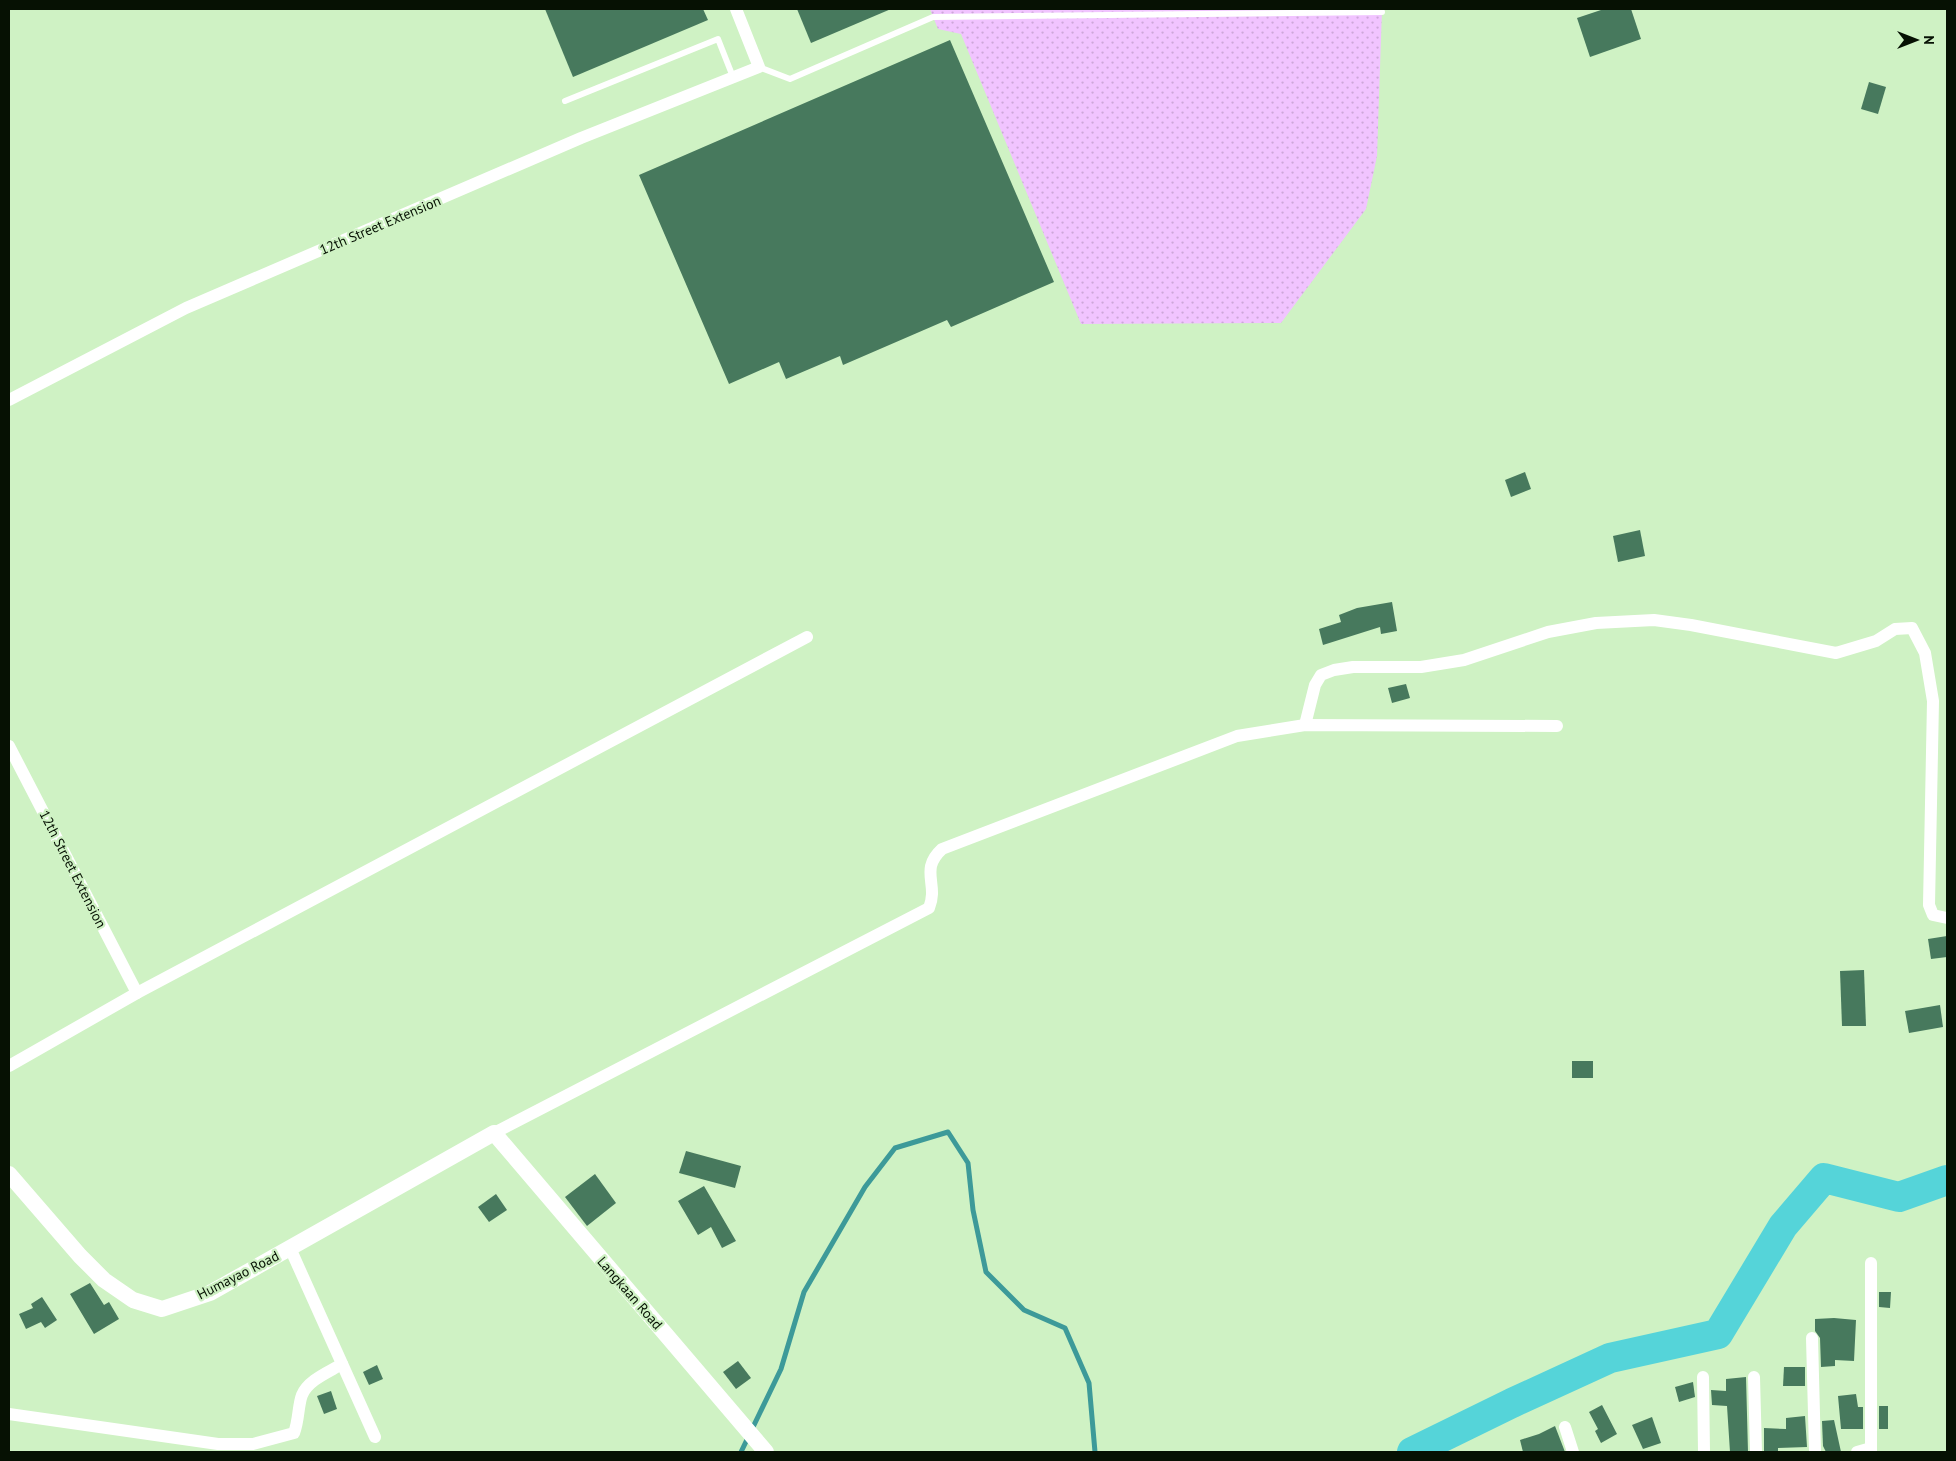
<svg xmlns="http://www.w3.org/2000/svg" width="1956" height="1461" font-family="'PT Sans',sans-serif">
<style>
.grass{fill:url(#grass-dots)}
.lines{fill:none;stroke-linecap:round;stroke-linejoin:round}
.stream{stroke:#3d9a99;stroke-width:5}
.river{stroke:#55d4d9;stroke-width:30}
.building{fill:#47795d}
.service{stroke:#fff;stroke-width:6}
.minor{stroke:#fff;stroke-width:12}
.tertiary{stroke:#fff;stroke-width:16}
.labels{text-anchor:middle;stroke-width:4.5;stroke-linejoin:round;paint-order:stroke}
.street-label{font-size:14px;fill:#061103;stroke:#cff2c4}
</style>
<defs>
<pattern id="grass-dots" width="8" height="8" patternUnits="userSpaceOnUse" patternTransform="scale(1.25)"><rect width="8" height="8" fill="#f1c4ff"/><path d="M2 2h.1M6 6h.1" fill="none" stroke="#cda7d9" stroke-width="1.8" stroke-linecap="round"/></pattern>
</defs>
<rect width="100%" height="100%" fill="#cff2c4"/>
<polygon class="grass" points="930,9 1382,9 1377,156 1366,209 1281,323 1081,324 961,34 938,29"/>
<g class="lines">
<polyline class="stream" points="741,1452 781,1369 804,1292 865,1187 895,1148 948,1132 968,1163 973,1210 986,1272 1024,1310 1065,1328 1089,1383 1095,1452"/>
<polyline class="river" points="1412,1452 1512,1403 1610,1358 1718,1334 1783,1226 1824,1178 1899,1197 1947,1180"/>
</g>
<g class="building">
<polygon points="545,9 703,9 708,20 573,77"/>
<polygon points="797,9 891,9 811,43"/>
<polygon points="1604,9 1631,9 1641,39 1590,57 1577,18"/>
<polygon points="950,40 1054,282 951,327 947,320 843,365 840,356 786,379 779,362 729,384 639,175"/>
<polygon points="1869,82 1886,87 1878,114 1861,109"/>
<polygon points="1525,472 1531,489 1511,497 1505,480"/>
<polygon points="1640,530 1645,556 1618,562 1613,536"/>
<polygon points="1392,602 1397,631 1381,634 1380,627 1323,645 1319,629 1341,622 1339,615 1357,608"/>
<polygon points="1406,684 1410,698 1392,703 1388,688"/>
<polygon points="1947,936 1947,957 1931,959 1928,939"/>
<polygon points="1864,970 1866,1026 1842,1026 1840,971"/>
<polygon points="1940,1005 1943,1027 1909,1033 1905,1011"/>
<rect x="1572" y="1061" width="21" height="17"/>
<polygon points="686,1151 741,1166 735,1188 679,1173"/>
<polygon points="595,1174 616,1203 587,1226 565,1197"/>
<polygon points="704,1186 736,1241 722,1248 711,1227 698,1235 678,1201"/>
<polygon points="496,1194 507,1210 489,1222 478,1207"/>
<polygon points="90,1283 104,1305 109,1302 119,1319 94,1334 70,1294"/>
<polygon points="1879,1292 1891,1292 1890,1308 1879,1307"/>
<polygon points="42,1297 57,1320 45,1328 41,1322 26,1329 19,1314 33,1308 31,1304"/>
<polygon points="1834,1318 1856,1320 1854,1361 1835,1360 1835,1366 1821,1367 1820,1338 1815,1331 1815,1319"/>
<polygon points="738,1361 751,1378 736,1389 723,1372"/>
<polygon points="377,1365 383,1379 369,1385 363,1372"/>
<polygon points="1784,1367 1805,1367 1805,1386 1783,1386"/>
<polygon points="1746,1377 1748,1452 1730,1452 1727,1406 1712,1405 1711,1390 1726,1391 1726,1379"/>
<polygon points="1693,1382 1695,1397 1679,1402 1675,1387"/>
<polygon points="331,1391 337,1409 324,1414 317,1396"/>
<polygon points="1856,1394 1858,1407 1863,1407 1863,1429 1841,1429 1838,1396"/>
<polygon points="1602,1405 1617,1434 1601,1443 1595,1431 1598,1429 1589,1412"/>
<rect x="1879" y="1406" width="9" height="23"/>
<polygon points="1805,1416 1807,1447 1778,1448 1778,1452 1764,1452 1764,1428 1786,1429 1786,1418"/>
<polygon points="1652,1417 1661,1443 1643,1449 1632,1425"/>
<polygon points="1834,1420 1841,1452 1826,1452 1823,1446 1822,1421"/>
<polygon points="1555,1426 1565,1452 1523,1452 1520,1440 1539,1434"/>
</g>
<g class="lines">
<g class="service">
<polyline points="759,67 790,79 933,17 1382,12"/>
<polyline points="565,101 718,39 733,77"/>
</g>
<g class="minor">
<polyline points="9,400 186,308 581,138 759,67 736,9"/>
<polyline points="1305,725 1315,685 1321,675 1334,670 1353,667 1421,667 1464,660 1548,632 1596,623 1654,620 1691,625 1836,653 1876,641 1895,629 1912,628 1925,653 1933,701 1929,905 1933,915 1947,918"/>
<polyline points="9,746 137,993"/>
<polyline points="9,1066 137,993 807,637"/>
<path d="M494,1133L929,908C939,884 919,870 942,849L1237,736L1305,725L1557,726"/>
<polyline points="290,1248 375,1437"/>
<polyline points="1871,1263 1871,1452"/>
<polyline points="1812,1338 1815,1452"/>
<polyline points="1703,1377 1704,1452"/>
<polyline points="1754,1377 1756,1452"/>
<path d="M9,1414L218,1444H253L294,1433C299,1420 298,1405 302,1395C308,1380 329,1372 342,1364"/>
<polyline points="1565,1427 1573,1452"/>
<polyline points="1857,1452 1871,1448"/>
</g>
<polyline class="tertiary" points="9,1174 80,1256 104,1280 133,1300 162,1309 210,1293 494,1133 766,1452"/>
</g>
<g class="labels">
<g class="street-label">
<text transform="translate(380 225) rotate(-23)" y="5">12th Street Extension</text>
<text transform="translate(73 869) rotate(63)" y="5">12th Street Extension</text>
<text transform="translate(238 1275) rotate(-27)" y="5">Humayao Road</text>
<text transform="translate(630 1293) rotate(49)" y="5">Langkaan Road</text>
</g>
</g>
<rect width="1956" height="1461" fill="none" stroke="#061103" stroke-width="20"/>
<g transform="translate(1916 40) rotate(90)" stroke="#cff2c4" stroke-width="4" paint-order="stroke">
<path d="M0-4L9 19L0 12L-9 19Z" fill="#061103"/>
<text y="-8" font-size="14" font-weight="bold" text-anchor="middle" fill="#061103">N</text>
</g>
</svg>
